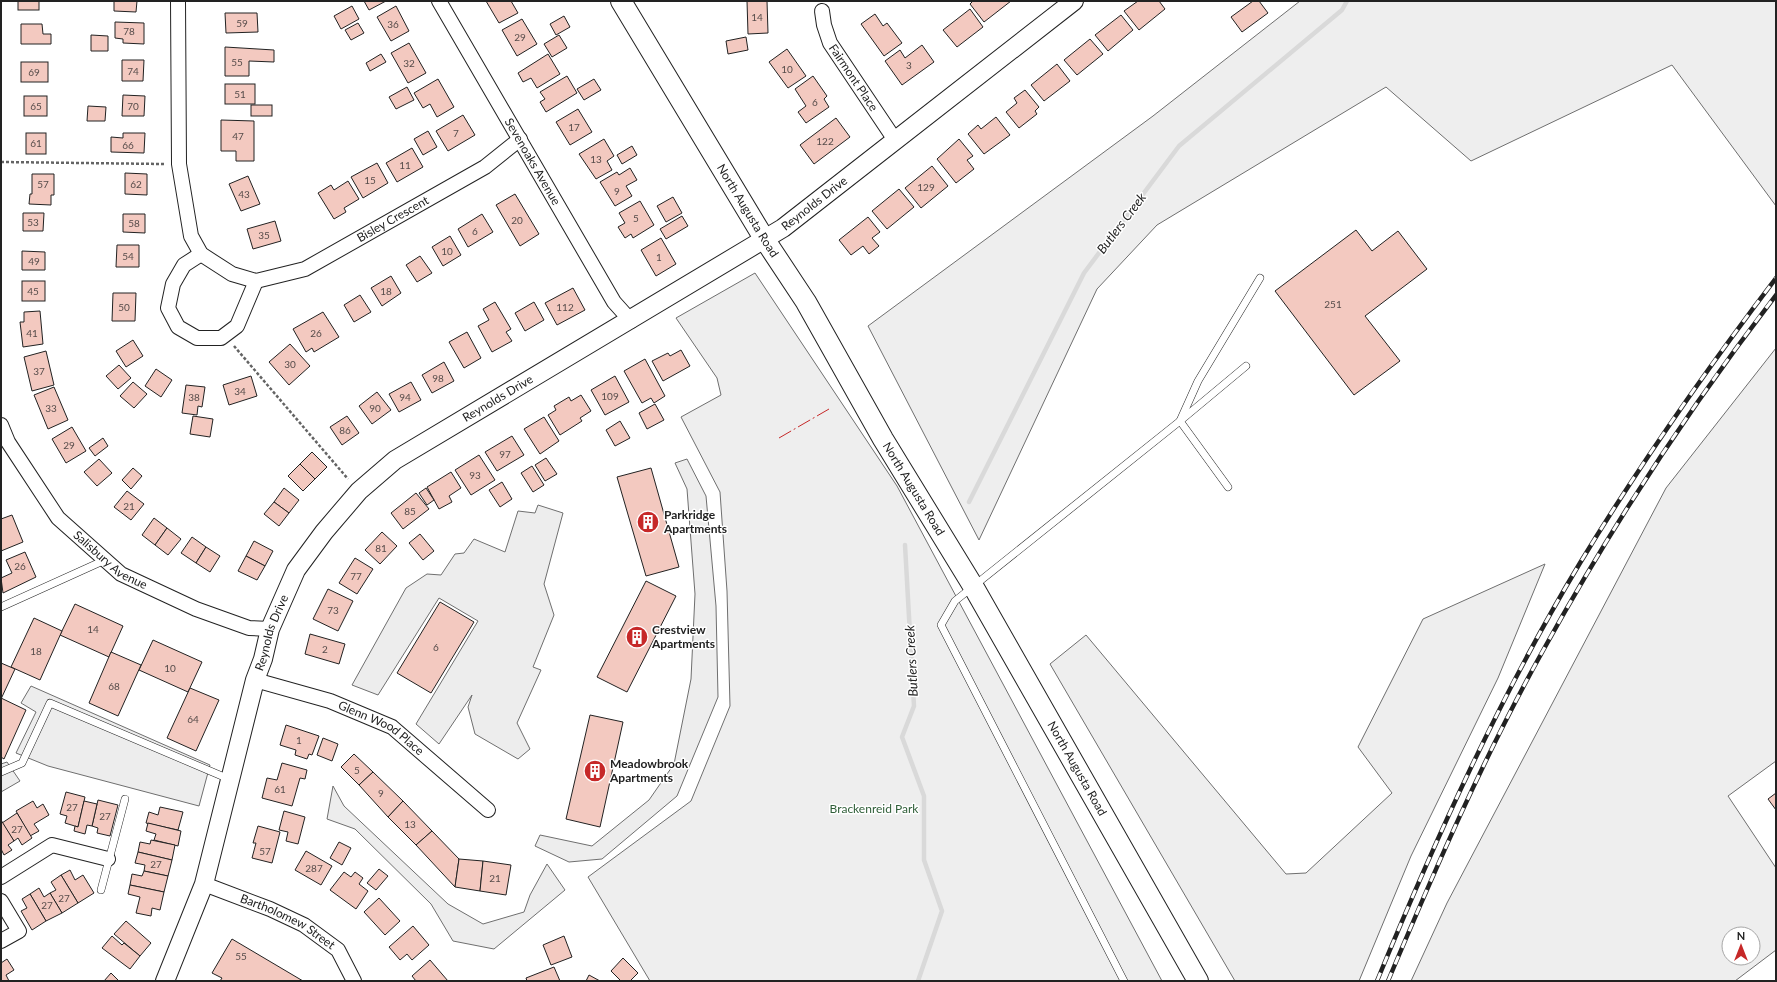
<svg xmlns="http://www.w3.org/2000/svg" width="1777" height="982" font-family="Lato,sans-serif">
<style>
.green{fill:#eee;stroke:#6f6f6f;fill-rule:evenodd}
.parking{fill:#ededed;stroke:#6f6f6f}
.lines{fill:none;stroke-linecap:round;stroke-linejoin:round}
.stream{stroke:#d9d9d9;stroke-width:4.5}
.building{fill:#f3c9c0;stroke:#222}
.service-casing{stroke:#222;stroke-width:8}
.minor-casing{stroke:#222;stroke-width:16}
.tertiary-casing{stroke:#222;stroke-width:20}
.secondary-casing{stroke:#222;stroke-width:22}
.path{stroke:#646464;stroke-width:2.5;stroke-dasharray:3 2;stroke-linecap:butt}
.service{stroke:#fff;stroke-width:7}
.minor{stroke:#fff;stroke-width:14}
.tertiary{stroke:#fff;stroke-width:18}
.secondary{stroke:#fff;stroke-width:20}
.rail-casing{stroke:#222;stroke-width:4.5}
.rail{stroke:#fff;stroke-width:3;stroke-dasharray:9;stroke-linecap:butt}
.power{stroke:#c62828;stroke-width:1;stroke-dasharray:14 3 2 3;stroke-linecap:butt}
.labels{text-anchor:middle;stroke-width:3;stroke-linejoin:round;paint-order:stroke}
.number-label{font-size:10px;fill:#564c4a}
.street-label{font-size:12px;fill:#222;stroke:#fff}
.poi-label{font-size:12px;font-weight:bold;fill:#222;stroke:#fff;text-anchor:start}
.park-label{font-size:12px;fill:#2f5e38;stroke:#fff}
.water-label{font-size:13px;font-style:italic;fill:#222;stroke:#fff}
</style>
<rect width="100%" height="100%" fill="#fff"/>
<g class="green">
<polygon points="1300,1 1776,1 1776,206 1672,65 1471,161 1386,87 1157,225 1097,289 979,540 868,326 1153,116"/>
<polygon points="755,273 897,486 1162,981 650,981 588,877 691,801 730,706 727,591 720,492 681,417 721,395 717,378 676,318"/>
<path d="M1776,348V761L1728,796L1776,868V950L1735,981H1411L1447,903L1666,488ZM1729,934H1753V958H1729Z"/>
<polygon points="1545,564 1498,678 1411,856 1359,981 1235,981 1050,664 1086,635 1286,874 1306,873 1392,793 1358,747 1423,619"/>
</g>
<g class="parking">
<polygon points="687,459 706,496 716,606 718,697 677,796 602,859 569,862 535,846 540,835 592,846 649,800 674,764 691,679 695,594 687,489 675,463"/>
<polygon points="538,505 563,513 544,584 554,615 533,667 541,670 517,723 530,749 518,759 475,734 468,707 472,695 439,744 416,724 478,621 439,598 378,695 352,685 406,588 427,574 441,575 455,554 464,553 474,539 505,552 518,511 535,513"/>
<polygon points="31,686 210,765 199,806 48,766 16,753 36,712 21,703"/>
<polygon points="7,762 20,781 1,792 1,764"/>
<polygon points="333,786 344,806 448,904 483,924 524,912 530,895 547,864 565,890 494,949 453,941 431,904 355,829 327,819"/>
</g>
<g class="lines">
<g class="stream">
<polyline points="969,502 1084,273 1179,146 1342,10 1347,1"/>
<polyline points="905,545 914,706 902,737 924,796 924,860 942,911 918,981"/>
</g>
</g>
<g class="building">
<rect x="18" y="1" width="21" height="9"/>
<polygon points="114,1 137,1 136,12 114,11"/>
<polygon points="364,1 386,1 369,10"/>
<polygon points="486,1 511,1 518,13 499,23"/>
<polygon points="747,1 767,1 768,33 748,34"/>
<polygon points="973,1 1011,1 984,22 970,4"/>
<polygon points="1138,1 1159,1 1165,9 1139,30 1124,11"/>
<polygon points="1253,1 1259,1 1268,13 1242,32 1231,17"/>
<polygon points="352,6 359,19 341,29 334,16"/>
<polygon points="396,6 409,31 391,41 377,17"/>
<polygon points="970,9 983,27 957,47 943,30"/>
<polygon points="225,13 257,13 258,32 226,33"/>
<polygon points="875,14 883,26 887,23 902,43 884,56 861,24"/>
<polygon points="1121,15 1133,30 1108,51 1095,35"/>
<polygon points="564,16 570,27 556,35 550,24"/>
<polygon points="522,19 537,44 517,56 502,30"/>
<polygon points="115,22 144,23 144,44 123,43 123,39 115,38"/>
<polygon points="358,23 364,33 351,40 345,30"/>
<polygon points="21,24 42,24 43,34 51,34 51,44 21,44"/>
<polygon points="91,35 108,36 108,51 91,51"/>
<polygon points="559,35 567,48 552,57 544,44"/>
<polygon points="746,37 748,50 728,54 726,41"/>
<polygon points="1090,39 1103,54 1077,75 1064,60"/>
<polygon points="409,43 426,73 408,83 391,53"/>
<polygon points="922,45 934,62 902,85 885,61 900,50 905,58"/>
<polygon points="225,47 274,50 274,62 249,61 249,76 225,76"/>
<polygon points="787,49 806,76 788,88 769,62"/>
<polygon points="381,54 386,62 370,71 366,63"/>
<polygon points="548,54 560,74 537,88 531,78 523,82 518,73"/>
<polygon points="122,60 144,60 143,81 122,81"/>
<rect x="21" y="62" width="27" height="20"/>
<polygon points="1057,64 1070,81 1044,101 1031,85"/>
<polygon points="567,76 577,93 546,112 540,102 545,99 540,92"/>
<polygon points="813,76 827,96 824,99 829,107 806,123 798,112 806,106 795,89"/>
<polygon points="438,79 454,107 437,117 430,104 423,108 414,93"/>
<polygon points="594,79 601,90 584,100 577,89"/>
<rect x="225" y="84" width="30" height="20"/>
<polygon points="407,87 414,100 396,109 389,97"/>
<polygon points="1025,90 1039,107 1035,111 1037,114 1019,128 1006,112 1017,103 1014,98"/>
<polygon points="123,95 145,96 144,116 122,116"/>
<rect x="24" y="96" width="23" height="20"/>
<rect x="251" y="105" width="21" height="11"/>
<polygon points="88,106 106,107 105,121 87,121"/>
<polygon points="578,109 592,132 570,145 556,122"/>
<polygon points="463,115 475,135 448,151 436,131"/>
<polygon points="996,117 1010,135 984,154 968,134 978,125 981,129"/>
<polygon points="836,118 850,137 814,164 800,145"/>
<polygon points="221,120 254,121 254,161 236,161 236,151 221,151"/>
<polygon points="428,131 437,147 423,155 414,139"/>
<rect x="26" y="133" width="20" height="21"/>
<polygon points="123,133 145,133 144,153 111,152 111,137 123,138"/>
<polygon points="604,139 614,156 607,161 612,170 596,179 579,154"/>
<polygon points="959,139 973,156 967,160 974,169 956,183 937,159"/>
<polygon points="632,146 637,155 622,164 617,155"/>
<polygon points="412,148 423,167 397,182 386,163"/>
<polygon points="377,163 388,183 363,198 351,177"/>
<polygon points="932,166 948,186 921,208 905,188"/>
<polygon points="630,168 637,180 626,186 632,196 615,206 600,182 617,172 619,175"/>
<polygon points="125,173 147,174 147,195 125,194"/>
<polygon points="32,174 54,174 54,195 51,195 51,205 29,204 30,194 32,194"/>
<polygon points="248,176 260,204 241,211 229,184"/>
<polygon points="348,181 359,199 344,208 346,212 334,219 318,193 331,185 334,190"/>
<polygon points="899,189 914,207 887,229 872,211"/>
<polygon points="515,194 539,234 520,246 496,205"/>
<polygon points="673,197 682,213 666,222 657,206"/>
<polygon points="640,201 654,225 633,238 631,234 625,238 618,227 625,223 619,213"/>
<polygon points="23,213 44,213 43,231 23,231"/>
<polygon points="123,214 145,214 145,233 123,232"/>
<polygon points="482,214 493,232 468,247 458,229"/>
<polygon points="682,216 688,226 666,239 660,229"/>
<polygon points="868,217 880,232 872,238 879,246 869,254 863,246 851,255 839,240"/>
<polygon points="275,221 281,241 253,249 247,229"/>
<polygon points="1356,230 1372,251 1398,231 1427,269 1365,316 1400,361 1354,395 1275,291"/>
<polygon points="450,236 461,255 443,266 432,247"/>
<polygon points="661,238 676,264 656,276 641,250"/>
<polygon points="117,245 139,245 139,267 116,267"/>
<polygon points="22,251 45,252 45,270 22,270"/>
<polygon points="420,256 432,273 417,282 406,265"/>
<polygon points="391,276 401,293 382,306 371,288"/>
<rect x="22" y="281" width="23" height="20"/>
<polygon points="573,288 585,310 557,325 545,303"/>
<polygon points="113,293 136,293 135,321 112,321"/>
<polygon points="360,295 371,312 354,322 344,305"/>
<polygon points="495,302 511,329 506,332 512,341 492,352 478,326 489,320 483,309"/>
<polygon points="534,302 544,320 525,331 515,313"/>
<polygon points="40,311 43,344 23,347 20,322 24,322 24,312"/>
<polygon points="323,312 339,337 314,352 312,348 306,352 293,329"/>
<polygon points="467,332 481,358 464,368 449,342"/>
<polygon points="133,340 143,356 126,367 116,351"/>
<polygon points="290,344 310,366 289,385 269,362"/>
<polygon points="681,350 690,366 663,381 652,361 668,353 670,356"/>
<polygon points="46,351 54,385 32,391 24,357"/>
<polygon points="645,359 665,396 654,403 651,398 642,403 624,371"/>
<polygon points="444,362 454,381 432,393 422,375"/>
<polygon points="119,365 131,378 118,389 106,376"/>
<polygon points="156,369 172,380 161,397 145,386"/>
<polygon points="251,376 257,396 229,405 223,385"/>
<polygon points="615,376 629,402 605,415 591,390"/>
<polygon points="133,382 147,394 134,408 120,396"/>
<polygon points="411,382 421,400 399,412 389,394"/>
<polygon points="186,385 205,387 202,407 198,406 197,415 182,413"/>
<polygon points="54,387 68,420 48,429 34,395"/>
<polygon points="377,392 391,410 372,424 359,406"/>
<polygon points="581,395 591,411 580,418 582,421 560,435 548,415 556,410 554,406 569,397 571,401"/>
<polygon points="655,404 664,420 647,429 639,413"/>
<polygon points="193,416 213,419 210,437 190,434"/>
<polygon points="347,416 359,433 342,445 330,427"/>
<polygon points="544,417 559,441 540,454 524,429"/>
<polygon points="620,421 630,438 615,446 606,430"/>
<polygon points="72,427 86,451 66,463 52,439"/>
<polygon points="512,436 524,455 497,471 485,452"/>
<polygon points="103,438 108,446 95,456 89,448"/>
<polygon points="312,452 327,467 315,479 300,464"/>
<polygon points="479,455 495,480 471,495 455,470"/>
<polygon points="546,458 557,474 545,481 535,465"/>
<polygon points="99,459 112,473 97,486 84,472"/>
<polygon points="300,464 315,479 303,491 288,476"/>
<polygon points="532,466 544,485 533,492 521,473"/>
<polygon points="133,468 142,476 131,489 122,480"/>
<polygon points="651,468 679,567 646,576 617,477"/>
<polygon points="451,472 461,488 449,496 452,502 439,509 427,487"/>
<polygon points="502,482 512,499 500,507 489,490"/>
<polygon points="284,488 299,500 289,513 274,502"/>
<polygon points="426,488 434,500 427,505 419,493"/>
<polygon points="127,491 144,504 131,520 114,507"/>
<polygon points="416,493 429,509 403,529 391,513"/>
<polygon points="274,502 289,513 279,526 264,514"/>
<polygon points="12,515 23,542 1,551 1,519"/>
<polygon points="154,518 167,528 155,545 142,535"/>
<polygon points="167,528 181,539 168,555 155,545"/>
<polygon points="382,532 397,546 380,564 365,550"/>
<polygon points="420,534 434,551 423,560 409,543"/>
<polygon points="192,537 206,547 196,563 181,553"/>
<polygon points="254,541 273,551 265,566 246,556"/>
<polygon points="206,547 220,556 210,572 196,563"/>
<polygon points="25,552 36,577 3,593 1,578 12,573 6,560"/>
<polygon points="246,556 265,566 257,580 238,571"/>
<polygon points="355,558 373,569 357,594 339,583"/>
<polygon points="646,581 676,596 627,692 597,677"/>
<polygon points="328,589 353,601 338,631 313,619"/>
<polygon points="440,602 474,622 431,693 397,673"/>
<polygon points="75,604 123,626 109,657 60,635"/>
<polygon points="34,618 62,631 40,680 11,667"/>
<polygon points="310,634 345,644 339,664 305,654"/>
<polygon points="153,640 202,662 188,692 139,670"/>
<polygon points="111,652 141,665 118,716 89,703"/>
<polygon points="1,663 15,669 1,699"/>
<polygon points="190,688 219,700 196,751 167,738"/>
<polygon points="1,698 26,710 4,759 1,757"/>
<polygon points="590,715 623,722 600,827 566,819"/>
<polygon points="286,725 319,736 312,755 309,754 307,759 295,755 296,750 280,745"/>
<polygon points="323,738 338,744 332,761 317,755"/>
<polygon points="354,754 373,772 359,785 341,767"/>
<polygon points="282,763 307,770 305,779 300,778 292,806 262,798 267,778 277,780"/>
<polygon points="373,772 403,801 388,817 359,785"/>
<polygon points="66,792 85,797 78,827 65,823 67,816 60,814"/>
<polygon points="1776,793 1776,810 1768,799"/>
<polygon points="98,800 118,805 110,836 97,833 98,828 92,826"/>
<polygon points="33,801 37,808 43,804 49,815 34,824 39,831 30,836 16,811"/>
<polygon points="84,801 97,804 92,826 87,825 85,834 74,831 75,826 78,827"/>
<polygon points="403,801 432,831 416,845 388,817"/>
<polygon points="160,807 183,812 178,830 146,823 149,812 158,815"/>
<polygon points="284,811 305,817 298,844 286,841 288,832 279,830"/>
<polygon points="17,813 32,838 22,845 18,838 14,841 2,823"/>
<polygon points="1,820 14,841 8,845 12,850 4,855 1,849"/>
<polygon points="148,823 181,831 178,846 154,840 156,834 146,831"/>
<polygon points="258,826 280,832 272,863 252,858 256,843 253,843"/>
<polygon points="432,831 459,859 455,887 416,845"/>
<polygon points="151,840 175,845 172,860 138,852 140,842 150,844"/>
<polygon points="339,842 351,848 342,865 330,858"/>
<polygon points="306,851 332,866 321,885 295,870"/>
<polygon points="138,852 172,860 168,876 144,871 145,865 135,863"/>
<polygon points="459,859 483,861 480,891 455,887"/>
<polygon points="483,861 511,865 506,895 480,891"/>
<polygon points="379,869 388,876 376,890 367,883"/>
<polygon points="70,870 75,880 83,875 94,893 78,903 61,875"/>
<polygon points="144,871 168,876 164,892 130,885 132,874 142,876"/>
<polygon points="344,872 351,877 355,872 363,878 359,884 368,891 356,909 330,890"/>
<polygon points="61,875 78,903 62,913 50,893 56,890 51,882"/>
<polygon points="130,885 164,892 160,910 152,908 151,916 136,913 140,897 128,894"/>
<polygon points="39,888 44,897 50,893 62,913 46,921 30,894"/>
<polygon points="30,894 46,921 32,930 21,911 27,908 22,899"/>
<polygon points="379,898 400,921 385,935 364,912"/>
<polygon points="126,921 151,943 140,956 114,934"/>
<polygon points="413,926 429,945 412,960 407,954 400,960 389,947"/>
<polygon points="112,936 122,945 124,943 140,956 130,969 102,948"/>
<polygon points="564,936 572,957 551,965 543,945"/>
<polygon points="232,939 303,981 220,981 222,978 212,973"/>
<polygon points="623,958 638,973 630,981 621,981 611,971"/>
<polygon points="7,959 14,970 6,975 9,981 1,981 1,963"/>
<polygon points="430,960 448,981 416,981 412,976"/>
<polygon points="554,967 560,981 527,981 526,978"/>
<polygon points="111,973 119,981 104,981"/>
<polygon points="589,975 600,981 586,981"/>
</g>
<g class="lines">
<g class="service-casing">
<g id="service">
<polyline points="1228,487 1180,421 1198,381 1260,278"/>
<polyline points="1,607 105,560"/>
<polyline points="1,772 22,763 50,703 229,779"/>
<polyline points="101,890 125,799"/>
<polyline points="1124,981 941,625 955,601 1180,421 1246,366"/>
</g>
</g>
<g class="minor-casing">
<g id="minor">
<path id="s1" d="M178,1L179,164L191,236L201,254L232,274L256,281L305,269L485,167L520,139"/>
<path id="s2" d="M439,1L614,302L631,321"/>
<path id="s3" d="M822,11L824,25L830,43L895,140"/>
<polyline points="201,254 184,265 173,284 168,308 178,327 197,338 221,338 237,326 256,281"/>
<path id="s4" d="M1,425L8,442L58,518L121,574L196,609L249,628L270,629"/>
<path id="s5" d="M255,680L330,701L392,727L488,810"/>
<polyline points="1,877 52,845 108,859"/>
<path id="s6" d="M204,884L270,909L304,925L338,950L354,981"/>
<polyline points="1,901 19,931 1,941"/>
</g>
</g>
<g class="tertiary-casing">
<g id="tertiary">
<path id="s7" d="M165,981L204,884L255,680L263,659L270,629L296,570L324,532L359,491L395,460L783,228L1074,1"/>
</g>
</g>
<g class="secondary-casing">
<g id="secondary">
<path id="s8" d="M621,1L765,240L806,302L883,439L973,586L1198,981"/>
</g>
</g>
<g class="path">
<polyline points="1,162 164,164"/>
<polyline points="234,346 348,479"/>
</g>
<use href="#service" class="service"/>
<use href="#minor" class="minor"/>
<use href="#tertiary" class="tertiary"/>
<use href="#secondary" class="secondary"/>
<g class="rail-casing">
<g id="rail">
<path d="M1377,981C1436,838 1500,696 1580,563C1640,464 1706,370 1776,278"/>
<path d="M1388,981C1436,867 1485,754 1545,647C1613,524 1690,407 1776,295"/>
</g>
</g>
<use href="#rail" class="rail"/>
<polyline class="power" points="779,438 829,409"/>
</g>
<defs>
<g id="building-disc" transform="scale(1.15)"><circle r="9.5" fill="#c62828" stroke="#fff"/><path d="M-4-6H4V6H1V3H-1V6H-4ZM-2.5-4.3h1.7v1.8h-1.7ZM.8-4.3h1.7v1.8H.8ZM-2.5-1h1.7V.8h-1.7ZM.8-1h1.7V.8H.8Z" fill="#fff"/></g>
</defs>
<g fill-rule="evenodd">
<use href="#building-disc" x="648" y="522"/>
<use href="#building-disc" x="637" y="637"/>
<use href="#building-disc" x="595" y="771"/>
</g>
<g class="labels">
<g class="number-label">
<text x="757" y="21">14</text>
<text x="242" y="27">59</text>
<text x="393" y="28">36</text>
<text x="129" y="35">78</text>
<text x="520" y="41">29</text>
<text x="237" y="66">55</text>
<text x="409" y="67">32</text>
<text x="909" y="69">3</text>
<text x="787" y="73">10</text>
<text x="133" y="75">74</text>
<text x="34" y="76">69</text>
<text x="240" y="98">51</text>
<text x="815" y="106">6</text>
<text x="36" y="110">65</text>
<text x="133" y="110">70</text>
<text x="574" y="131">17</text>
<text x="456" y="137">7</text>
<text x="238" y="140">47</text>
<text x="825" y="145">122</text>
<text x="36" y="147">61</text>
<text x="128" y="149">66</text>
<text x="596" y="163">13</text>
<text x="405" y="169">11</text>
<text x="370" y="184">15</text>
<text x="43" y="188">57</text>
<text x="136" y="188">62</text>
<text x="926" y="191">129</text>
<text x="617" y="195">9</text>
<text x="244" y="198">43</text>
<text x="636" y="222">5</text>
<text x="517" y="224">20</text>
<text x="33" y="226">53</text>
<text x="134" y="227">58</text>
<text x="475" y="235">6</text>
<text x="264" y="239">35</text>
<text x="447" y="255">10</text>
<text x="128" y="260">54</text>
<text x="659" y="261">1</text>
<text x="34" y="265">49</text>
<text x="33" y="295">45</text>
<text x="386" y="295">18</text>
<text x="1333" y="308">251</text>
<text x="124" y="311">50</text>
<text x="565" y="311">112</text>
<text x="32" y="337">41</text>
<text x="316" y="337">26</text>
<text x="290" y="368">30</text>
<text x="39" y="375">37</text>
<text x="438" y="382">98</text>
<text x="240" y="395">34</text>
<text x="610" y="400">109</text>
<text x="194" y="401">38</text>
<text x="405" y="401">94</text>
<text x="51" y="412">33</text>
<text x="375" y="412">90</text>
<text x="345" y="434">86</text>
<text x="69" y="449">29</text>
<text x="505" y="458">97</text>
<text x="475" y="479">93</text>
<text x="129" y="510">21</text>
<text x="410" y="515">85</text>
<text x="381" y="552">81</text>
<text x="20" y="570">26</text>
<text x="356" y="580">77</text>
<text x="333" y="614">73</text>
<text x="93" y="633">14</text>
<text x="436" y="651">6</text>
<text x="325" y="653">2</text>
<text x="36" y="655">18</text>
<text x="170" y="672">10</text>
<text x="114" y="690">68</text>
<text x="193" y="723">64</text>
<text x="299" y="744">1</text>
<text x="357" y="774">5</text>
<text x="280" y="793">61</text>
<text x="381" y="797">9</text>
<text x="72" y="811">27</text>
<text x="105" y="820">27</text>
<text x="410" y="828">13</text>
<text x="17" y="833">27</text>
<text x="265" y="855">57</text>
<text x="156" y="868">27</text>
<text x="314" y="872">287</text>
<text x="495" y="882">21</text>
<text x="64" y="902">27</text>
<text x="47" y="909">27</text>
<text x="241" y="960">55</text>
</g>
<g class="street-label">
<text dy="4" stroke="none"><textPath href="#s3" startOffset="75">Fairmont Place</textPath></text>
<text dy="4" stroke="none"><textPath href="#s2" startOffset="186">Sevenoaks Avenue</textPath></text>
<text dy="4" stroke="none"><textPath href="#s7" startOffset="1073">Reynolds Drive</textPath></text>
<text dy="4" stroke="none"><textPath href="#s8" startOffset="245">North Augusta Road</textPath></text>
<text dy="4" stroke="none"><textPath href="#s1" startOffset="470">Bisley Crescent</textPath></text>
<text dy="4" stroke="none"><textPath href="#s7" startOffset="701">Reynolds Drive</textPath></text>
<text dy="4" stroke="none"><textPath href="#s8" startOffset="569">North Augusta Road</textPath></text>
<text dy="4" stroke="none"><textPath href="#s4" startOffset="177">Salisbury Avenue</textPath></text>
<text dy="4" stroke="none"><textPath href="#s7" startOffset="365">Reynolds Drive</textPath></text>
<text dy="4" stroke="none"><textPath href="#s5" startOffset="136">Glenn Wood Place</textPath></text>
<text dy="4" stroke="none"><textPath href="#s8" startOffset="893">North Augusta Road</textPath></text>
<text dy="4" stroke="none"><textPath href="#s6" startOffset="92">Bartholomew Street</textPath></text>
</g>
<g class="poi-label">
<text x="664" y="519">Parkridge<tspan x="664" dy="14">Apartments</tspan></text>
<text x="652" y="634">Crestview<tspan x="652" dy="14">Apartments</tspan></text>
<text x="610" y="768">Meadowbrook<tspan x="610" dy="14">Apartments</tspan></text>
</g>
<g class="park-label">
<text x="874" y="813">Brackenreid Park</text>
</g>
<g class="water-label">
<text transform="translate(1121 223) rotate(-53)" y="5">Butlers Creek</text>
<text transform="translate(911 661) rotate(-93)" y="5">Butlers Creek</text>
</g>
</g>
<rect width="1777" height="982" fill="none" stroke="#222222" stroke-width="4"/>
<g transform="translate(1741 946)"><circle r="19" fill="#ffffff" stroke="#a7a7a7"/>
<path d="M0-3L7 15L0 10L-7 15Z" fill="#c62828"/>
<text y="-6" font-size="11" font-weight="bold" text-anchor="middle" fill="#222222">N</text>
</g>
</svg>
